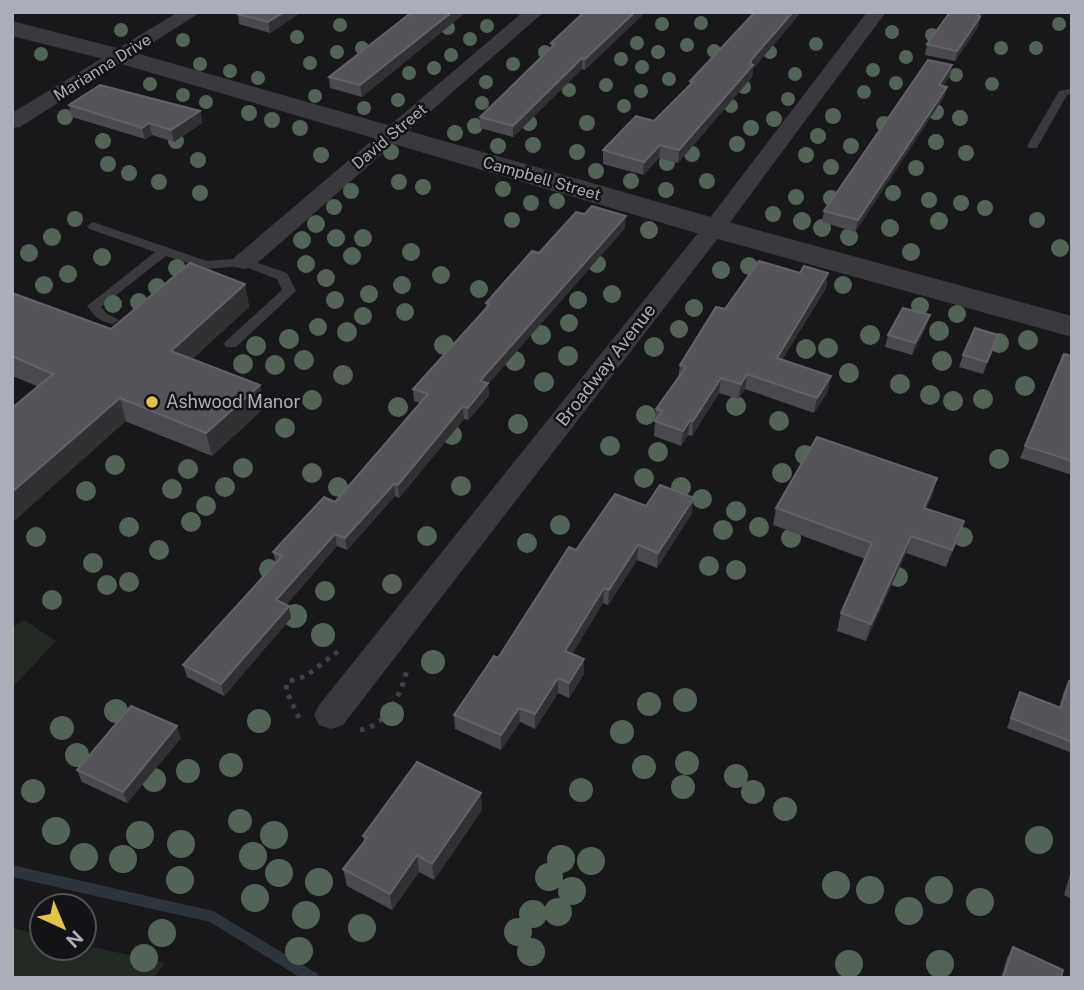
<svg xmlns="http://www.w3.org/2000/svg" width="1084" height="990" font-family="'Public Sans',sans-serif">
<style>
.green{fill:#222923}
.lines{fill:none;stroke-linecap:round;stroke-linejoin:round}
.stream{fill:#2e343c;fill-rule:evenodd}
.path{stroke:#3f4045;stroke-width:5;stroke-dasharray:4.5 6;stroke-linecap:butt}
.service{fill:#39393e;fill-rule:evenodd}
.minor{fill:#39393e;fill-rule:evenodd}
.tertiary{fill:#39393e;fill-rule:evenodd}
.tree{fill:#536357}
.wall{fill:#49494e}
.shaded-wall{fill:#313134}
.building{fill:#545459;stroke:#626268;stroke-width:2}
.poi-dot{fill:#e3c545;stroke:#131214;stroke-width:2.5}
.labels{text-anchor:middle;stroke-width:5;stroke-linejoin:round;paint-order:stroke}
.far-street-label{font-size:16px;fill:#abadb8;stroke:#131214}
.street-label{font-size:18px;fill:#abadb8;stroke:#131214}
.poi-label{font-size:18px;fill:#abadb8;stroke:#131214;text-anchor:start}
</style>
<rect width="100%" height="100%" fill="#181719"/>
<g class="green">
<polygon points="24,620 56,641 12,688 12,627"/>
<polygon points="12,928 42,935 42,948 84,948 84,945 165,963 154,978 12,978"/>
</g>
<g class="lines">
<polygon class="stream" points="12,865 213,911 318,974 319,978 301,978 210,922 12,877"/>
<g class="path">
<polyline points="299,718 286,690 287,682 306,676 341,649"/>
<path d="M360,730C387,726 401,694 407,670"/>
</g>
<g class="service">
<polygon points="1072,88 1072,94 1067,95 1037,148 1029,148 1027,146 1059,91"/>
<path d="M93,222L207,261L244,258L287,273L296,291L236,347H226L224,344L226,341L282,290L277,279L243,266L206,269L166,256L101,307L106,313L119,320L112,324C99,321 95,317 87,306L155,252L89,229L87,226Z"/>
</g>
<g class="minor">
<polygon points="178,12 201,12 20,127 12,128 12,113"/>
<polygon points="523,12 544,12 253,267 244,269 235,267 232,262 235,257"/>
<polygon points="867,12 886,12 722,233 343,725 331,729 319,725 314,715 319,705 706,223"/>
</g>
<polygon class="tertiary" points="12,21 129,51 725,221 1072,316 1072,337 703,235 111,61 12,36"/>
</g>
<g class="tree">
<circle cx="701" cy="23" r="7"/>
<circle cx="662" cy="24" r="7"/>
<circle cx="1059" cy="24" r="7"/>
<circle cx="340" cy="25" r="7"/>
<circle cx="487" cy="26" r="7"/>
<circle cx="448" cy="28" r="7"/>
<circle cx="121" cy="30" r="7"/>
<circle cx="892" cy="32" r="7"/>
<circle cx="932" cy="35" r="7"/>
<circle cx="297" cy="37" r="7"/>
<circle cx="470" cy="39" r="7"/>
<circle cx="183" cy="40" r="7"/>
<circle cx="637" cy="43" r="7"/>
<circle cx="816" cy="44" r="7"/>
<circle cx="687" cy="45" r="7"/>
<circle cx="362" cy="48" r="7"/>
<circle cx="1001" cy="48" r="7"/>
<circle cx="1036" cy="48" r="7"/>
<circle cx="714" cy="51" r="7"/>
<circle cx="337" cy="52" r="7"/>
<circle cx="545" cy="52" r="7"/>
<circle cx="658" cy="52" r="7"/>
<circle cx="770" cy="52" r="7"/>
<circle cx="41" cy="54" r="7"/>
<circle cx="451" cy="55" r="7"/>
<circle cx="906" cy="57" r="7"/>
<circle cx="621" cy="59" r="7"/>
<circle cx="310" cy="63" r="7"/>
<circle cx="200" cy="64" r="7"/>
<circle cx="513" cy="64" r="7"/>
<circle cx="642" cy="67" r="7"/>
<circle cx="434" cy="68" r="7"/>
<circle cx="873" cy="70" r="7"/>
<circle cx="230" cy="71" r="7"/>
<circle cx="409" cy="73" r="7"/>
<circle cx="795" cy="74" r="7"/>
<circle cx="956" cy="75" r="7"/>
<circle cx="258" cy="78" r="7"/>
<circle cx="669" cy="79" r="7"/>
<circle cx="486" cy="82" r="7"/>
<circle cx="896" cy="83" r="7"/>
<circle cx="150" cy="84" r="7"/>
<circle cx="992" cy="84" r="7"/>
<circle cx="606" cy="85" r="7"/>
<circle cx="744" cy="87" r="7"/>
<circle cx="569" cy="90" r="7"/>
<circle cx="641" cy="91" r="7"/>
<circle cx="864" cy="92" r="7"/>
<circle cx="183" cy="95" r="7"/>
<circle cx="315" cy="96" r="7"/>
<circle cx="788" cy="99" r="7"/>
<circle cx="398" cy="100" r="7"/>
<circle cx="206" cy="102" r="7"/>
<circle cx="482" cy="103" r="7"/>
<circle cx="624" cy="106" r="7"/>
<circle cx="731" cy="106" r="7"/>
<circle cx="364" cy="108" r="7"/>
<circle cx="936" cy="112" r="8"/>
<circle cx="249" cy="113" r="8"/>
<circle cx="833" cy="116" r="8"/>
<circle cx="65" cy="117" r="8"/>
<circle cx="960" cy="118" r="8"/>
<circle cx="774" cy="119" r="8"/>
<circle cx="272" cy="120" r="8"/>
<circle cx="529" cy="123" r="8"/>
<circle cx="587" cy="123" r="8"/>
<circle cx="884" cy="124" r="8"/>
<circle cx="475" cy="126" r="8"/>
<circle cx="300" cy="128" r="8"/>
<circle cx="751" cy="128" r="8"/>
<circle cx="455" cy="133" r="8"/>
<circle cx="818" cy="136" r="8"/>
<circle cx="103" cy="141" r="8"/>
<circle cx="176" cy="141" r="8"/>
<circle cx="936" cy="142" r="8"/>
<circle cx="737" cy="144" r="8"/>
<circle cx="533" cy="145" r="8"/>
<circle cx="498" cy="146" r="8"/>
<circle cx="851" cy="146" r="8"/>
<circle cx="391" cy="152" r="8"/>
<circle cx="577" cy="152" r="8"/>
<circle cx="966" cy="153" r="8"/>
<circle cx="692" cy="154" r="8"/>
<circle cx="321" cy="155" r="8"/>
<circle cx="806" cy="155" r="8"/>
<circle cx="198" cy="160" r="8"/>
<circle cx="667" cy="163" r="8"/>
<circle cx="108" cy="164" r="8"/>
<circle cx="831" cy="167" r="8"/>
<circle cx="916" cy="168" r="8"/>
<circle cx="596" cy="171" r="8"/>
<circle cx="129" cy="173" r="8"/>
<circle cx="631" cy="181" r="8"/>
<circle cx="707" cy="181" r="8"/>
<circle cx="159" cy="182" r="8"/>
<circle cx="399" cy="182" r="8"/>
<circle cx="423" cy="187" r="8"/>
<circle cx="503" cy="189" r="8"/>
<circle cx="666" cy="190" r="8"/>
<circle cx="351" cy="191" r="8"/>
<circle cx="200" cy="193" r="8"/>
<circle cx="893" cy="193" r="8"/>
<circle cx="796" cy="197" r="8"/>
<circle cx="831" cy="198" r="8"/>
<circle cx="929" cy="200" r="8"/>
<circle cx="557" cy="201" r="8"/>
<circle cx="531" cy="203" r="8"/>
<circle cx="961" cy="203" r="8"/>
<circle cx="334" cy="207" r="8"/>
<circle cx="985" cy="208" r="8"/>
<circle cx="773" cy="214" r="8"/>
<circle cx="75" cy="219" r="8"/>
<circle cx="512" cy="220" r="8"/>
<circle cx="1037" cy="220" r="8"/>
<circle cx="802" cy="221" r="9"/>
<circle cx="939" cy="221" r="9"/>
<circle cx="316" cy="224" r="9"/>
<circle cx="822" cy="228" r="9"/>
<circle cx="890" cy="228" r="9"/>
<circle cx="649" cy="230" r="9"/>
<circle cx="52" cy="237" r="9"/>
<circle cx="849" cy="237" r="9"/>
<circle cx="336" cy="238" r="9"/>
<circle cx="363" cy="238" r="9"/>
<circle cx="302" cy="240" r="9"/>
<circle cx="1060" cy="248" r="9"/>
<circle cx="411" cy="252" r="9"/>
<circle cx="911" cy="252" r="9"/>
<circle cx="29" cy="253" r="9"/>
<circle cx="352" cy="256" r="9"/>
<circle cx="102" cy="257" r="9"/>
<circle cx="306" cy="264" r="9"/>
<circle cx="597" cy="264" r="9"/>
<circle cx="749" cy="266" r="9"/>
<circle cx="177" cy="268" r="9"/>
<circle cx="721" cy="270" r="9"/>
<circle cx="68" cy="274" r="9"/>
<circle cx="441" cy="275" r="9"/>
<circle cx="326" cy="278" r="9"/>
<circle cx="44" cy="285" r="9"/>
<circle cx="402" cy="285" r="9"/>
<circle cx="843" cy="285" r="9"/>
<circle cx="157" cy="287" r="9"/>
<circle cx="479" cy="289" r="9"/>
<circle cx="369" cy="294" r="9"/>
<circle cx="612" cy="294" r="9"/>
<circle cx="335" cy="300" r="9"/>
<circle cx="578" cy="300" r="9"/>
<circle cx="139" cy="302" r="9"/>
<circle cx="113" cy="304" r="9"/>
<circle cx="920" cy="306" r="9"/>
<circle cx="694" cy="308" r="9"/>
<circle cx="405" cy="312" r="9"/>
<circle cx="957" cy="314" r="9"/>
<circle cx="363" cy="316" r="9"/>
<circle cx="569" cy="323" r="9"/>
<circle cx="318" cy="327" r="9"/>
<circle cx="679" cy="329" r="9"/>
<circle cx="939" cy="331" r="10"/>
<circle cx="347" cy="332" r="10"/>
<circle cx="541" cy="335" r="10"/>
<circle cx="870" cy="335" r="10"/>
<circle cx="289" cy="339" r="10"/>
<circle cx="1028" cy="340" r="10"/>
<circle cx="999" cy="343" r="10"/>
<circle cx="444" cy="345" r="10"/>
<circle cx="256" cy="346" r="10"/>
<circle cx="654" cy="347" r="10"/>
<circle cx="828" cy="348" r="10"/>
<circle cx="806" cy="349" r="10"/>
<circle cx="568" cy="356" r="10"/>
<circle cx="304" cy="360" r="10"/>
<circle cx="515" cy="361" r="10"/>
<circle cx="942" cy="361" r="10"/>
<circle cx="243" cy="364" r="10"/>
<circle cx="275" cy="365" r="10"/>
<circle cx="849" cy="373" r="10"/>
<circle cx="343" cy="375" r="10"/>
<circle cx="544" cy="382" r="10"/>
<circle cx="900" cy="384" r="10"/>
<circle cx="1025" cy="386" r="10"/>
<circle cx="930" cy="395" r="10"/>
<circle cx="983" cy="399" r="10"/>
<circle cx="312" cy="400" r="10"/>
<circle cx="953" cy="401" r="10"/>
<circle cx="736" cy="406" r="10"/>
<circle cx="398" cy="407" r="10"/>
<circle cx="646" cy="415" r="10"/>
<circle cx="779" cy="421" r="10"/>
<circle cx="518" cy="424" r="10"/>
<circle cx="285" cy="428" r="10"/>
<circle cx="452" cy="435" r="10"/>
<circle cx="610" cy="446" r="10"/>
<circle cx="658" cy="452" r="10"/>
<circle cx="805" cy="455" r="10"/>
<circle cx="999" cy="459" r="10"/>
<circle cx="115" cy="465" r="10"/>
<circle cx="243" cy="468" r="10"/>
<circle cx="188" cy="469" r="10"/>
<circle cx="312" cy="473" r="10"/>
<circle cx="782" cy="473" r="10"/>
<circle cx="644" cy="478" r="10"/>
<circle cx="461" cy="486" r="10"/>
<circle cx="225" cy="487" r="10"/>
<circle cx="338" cy="487" r="10"/>
<circle cx="681" cy="487" r="10"/>
<circle cx="172" cy="489" r="10"/>
<circle cx="86" cy="491" r="10"/>
<circle cx="702" cy="499" r="10"/>
<circle cx="206" cy="506" r="10"/>
<circle cx="736" cy="511" r="10"/>
<circle cx="191" cy="522" r="10"/>
<circle cx="560" cy="525" r="10"/>
<circle cx="129" cy="527" r="10"/>
<circle cx="759" cy="527" r="10"/>
<circle cx="723" cy="530" r="10"/>
<circle cx="427" cy="536" r="10"/>
<circle cx="36" cy="537" r="10"/>
<circle cx="963" cy="537" r="10"/>
<circle cx="791" cy="538" r="10"/>
<circle cx="527" cy="543" r="10"/>
<circle cx="159" cy="550" r="10"/>
<circle cx="93" cy="563" r="10"/>
<circle cx="709" cy="566" r="10"/>
<circle cx="269" cy="569" r="10"/>
<circle cx="736" cy="570" r="10"/>
<circle cx="898" cy="577" r="10"/>
<circle cx="129" cy="582" r="10"/>
<circle cx="392" cy="584" r="10"/>
<circle cx="107" cy="585" r="10"/>
<circle cx="325" cy="591" r="10"/>
<circle cx="52" cy="600" r="10"/>
<circle cx="295" cy="616" r="12"/>
<circle cx="323" cy="635" r="12"/>
<circle cx="433" cy="662" r="12"/>
<circle cx="685" cy="700" r="12"/>
<circle cx="649" cy="704" r="12"/>
<circle cx="116" cy="711" r="12"/>
<circle cx="392" cy="714" r="12"/>
<circle cx="259" cy="721" r="12"/>
<circle cx="62" cy="728" r="12"/>
<circle cx="622" cy="732" r="12"/>
<circle cx="77" cy="755" r="12"/>
<circle cx="687" cy="763" r="12"/>
<circle cx="231" cy="765" r="12"/>
<circle cx="644" cy="767" r="12"/>
<circle cx="188" cy="771" r="12"/>
<circle cx="736" cy="776" r="12"/>
<circle cx="154" cy="780" r="12"/>
<circle cx="683" cy="787" r="12"/>
<circle cx="581" cy="790" r="12"/>
<circle cx="33" cy="791" r="12"/>
<circle cx="753" cy="792" r="12"/>
<circle cx="785" cy="809" r="12"/>
<circle cx="240" cy="821" r="12"/>
<circle cx="56" cy="831" r="14"/>
<circle cx="140" cy="835" r="14"/>
<circle cx="274" cy="835" r="14"/>
<circle cx="1039" cy="840" r="14"/>
<circle cx="181" cy="844" r="14"/>
<circle cx="253" cy="856" r="14"/>
<circle cx="84" cy="857" r="14"/>
<circle cx="123" cy="859" r="14"/>
<circle cx="561" cy="859" r="14"/>
<circle cx="591" cy="861" r="14"/>
<circle cx="279" cy="873" r="14"/>
<circle cx="549" cy="877" r="14"/>
<circle cx="180" cy="880" r="14"/>
<circle cx="319" cy="882" r="14"/>
<circle cx="836" cy="885" r="14"/>
<circle cx="870" cy="890" r="14"/>
<circle cx="939" cy="890" r="14"/>
<circle cx="572" cy="891" r="14"/>
<circle cx="255" cy="898" r="14"/>
<circle cx="980" cy="902" r="14"/>
<circle cx="909" cy="911" r="14"/>
<circle cx="558" cy="912" r="14"/>
<circle cx="533" cy="914" r="14"/>
<circle cx="306" cy="915" r="14"/>
<circle cx="362" cy="928" r="14"/>
<circle cx="518" cy="932" r="14"/>
<circle cx="162" cy="933" r="14"/>
<circle cx="299" cy="951" r="14"/>
<circle cx="531" cy="952" r="14"/>
<circle cx="144" cy="958" r="14"/>
<circle cx="849" cy="964" r="14"/>
<circle cx="940" cy="964" r="14"/>
</g>
<g class="wall">
<polygon points="301,12 270,33 239,24 238,14"/>
<polygon points="412,12 466,12 362,97 330,88 329,77"/>
<polygon points="755,12 801,12 753,69 752,77 678,163 659,158 643,175 603,164 603,150 654,121 689,86 690,81"/>
<polygon points="948,12 984,12 980,19 978,27 955,61 925,55 927,44 948,16"/>
<polygon points="588,14 585,70 582,69 513,137 480,128 480,117 551,48 551,43"/>
<polygon points="950,76 943,86 947,87 944,97 855,232 822,222 824,211"/>
<polygon points="69,105 200,111 202,123 174,142 152,135 145,139 72,117"/>
<polygon points="625,228 488,384 489,396 468,420 464,419 399,498 395,496 347,550 337,546 286,605 291,618 224,696 187,677 183,665 276,563 273,552 335,502 420,403 414,401 413,389 486,308 486,303 539,253"/>
<polygon points="800,273 828,273 826,288 782,360 828,391 814,413 745,389 738,399 719,393 692,436 688,435 681,446 654,436 656,409 678,378 680,365 725,309"/>
<polygon points="245,284 249,307 192,359 260,385 264,408 212,456 12,376 12,293 111,329"/>
<polygon points="926,327 912,355 885,347 888,335"/>
<polygon points="998,335 983,374 959,367 963,355"/>
<polygon points="1072,356 1072,475 1020,458 1025,446"/>
<polygon points="932,496 926,508 958,539 946,567 906,553 866,641 837,631 841,613 865,559 773,525 776,508"/>
<polygon points="646,506 692,513 657,568 637,560 608,605 603,603 572,654 584,659 584,674 569,698 558,693 535,729 520,722 501,750 455,729 454,715 498,658 576,550"/>
<polygon points="1069,681 1072,682 1072,753 1007,728 1020,692 1059,707 1064,691"/>
<polygon points="181,738 127,803 82,782 77,770"/>
<polygon points="482,810 434,880 419,872 392,910 347,886 343,869 364,842 363,836"/>
<polygon points="1072,867 1072,899 1064,895"/>
<polygon points="1013,947 1061,978 1001,978 1007,958"/>
</g>
<g class="shaded-wall">
<polygon points="284,12 301,12 270,33 268,22"/>
<polygon points="452,12 466,12 362,97 360,85"/>
<polygon points="635,12 646,12 585,70 585,59"/>
<polygon points="793,12 801,12 753,69 752,77 678,163 679,150 750,64 752,59"/>
<polygon points="980,12 984,12 980,19 978,27 955,61 957,51"/>
<polygon points="582,58 582,69 513,137 513,126"/>
<polygon points="952,65 950,76 937,95 939,85"/>
<polygon points="947,87 944,97 855,232 858,220"/>
<polygon points="200,111 202,123 174,142 171,130"/>
<polygon points="149,123 152,135 145,139 142,128"/>
<polygon points="660,145 659,158 643,175 644,162"/>
<polygon points="626,216 625,228 488,384 489,396 468,420 468,408 480,381"/>
<polygon points="828,273 826,288 774,373 777,358"/>
<polygon points="245,284 249,307 176,374 171,351"/>
<polygon points="930,315 926,327 912,355 915,343"/>
<polygon points="998,335 994,347 983,374 987,362"/>
<polygon points="747,374 745,389 738,399 741,384"/>
<polygon points="831,376 828,391 814,413 817,398"/>
<polygon points="721,378 719,393 692,436 693,421"/>
<polygon points="260,385 264,408 212,456 206,433"/>
<polygon points="120,398 126,421 12,523 12,492"/>
<polygon points="463,406 464,419 399,498 398,485"/>
<polygon points="690,420 688,435 681,446 683,431"/>
<polygon points="937,478 932,496 919,525 924,508"/>
<polygon points="394,484 395,496 347,550 345,538"/>
<polygon points="694,498 692,513 657,568 658,553"/>
<polygon points="964,521 958,539 946,567 952,550"/>
<polygon points="335,534 337,546 279,613 276,600"/>
<polygon points="911,536 906,553 866,641 871,624"/>
<polygon points="638,545 637,560 608,605 609,590"/>
<polygon points="604,588 603,603 565,666 565,651"/>
<polygon points="289,606 291,618 224,696 221,684"/>
<polygon points="584,659 584,674 569,698 569,683"/>
<polygon points="558,678 558,693 535,729 535,714"/>
<polygon points="519,708 520,722 501,750 501,735"/>
<polygon points="177,726 181,738 127,803 123,792"/>
<polygon points="481,793 482,810 434,880 432,864"/>
<polygon points="417,855 419,872 392,910 390,894"/>
</g>
<g class="building">
<polygon points="240,12 284,12 268,22 238,14"/>
<polygon points="412,12 452,12 360,85 329,77"/>
<polygon points="590,12 635,12 585,59 582,58 513,126 480,117 555,44 551,43 583,13 588,14"/>
<polygon points="755,12 793,12 752,59 750,64 753,65 679,150 660,145 644,162 603,150 636,116 654,121 693,82 690,81"/>
<polygon points="950,12 980,12 978,16 980,17 957,51 927,44"/>
<polygon points="928,60 952,65 939,85 947,87 858,220 824,211"/>
<polygon points="100,85 200,111 171,130 149,123 142,128 69,105"/>
<polygon points="592,206 626,216 480,381 488,383 468,408 463,406 398,485 394,484 345,538 335,534 276,600 289,606 221,684 183,665 282,556 273,552 324,497 335,502 428,394 413,389 490,304 486,303 532,251 539,253 576,212 585,214"/>
<polygon points="759,261 800,273 804,266 828,273 777,358 831,376 817,398 747,374 741,384 721,378 693,421 690,420 683,431 655,421 662,411 656,409 686,367 680,365 716,307 725,309"/>
<polygon points="190,263 245,284 171,351 260,385 206,433 120,398 12,492 12,408 53,374 12,356 12,293 111,329"/>
<polygon points="903,308 930,315 915,343 888,335"/>
<polygon points="975,328 998,335 987,362 963,355"/>
<polygon points="1064,354 1072,356 1072,461 1025,446"/>
<polygon points="817,437 937,478 924,508 964,521 952,550 911,536 871,624 841,613 872,543 776,508"/>
<polygon points="660,485 694,498 658,553 638,545 609,590 604,588 565,651 584,659 569,683 558,678 535,714 519,708 501,735 454,715 494,656 498,658 569,547 576,550 615,494 646,506"/>
<polygon points="1069,681 1072,682 1072,742 1011,718 1020,692 1061,708"/>
<polygon points="131,706 177,726 123,792 77,770"/>
<polygon points="417,762 481,793 432,864 417,855 390,894 343,869 367,838 363,836"/>
<polygon points="1013,947 1063,970 1061,978 1003,978"/>
</g>
<circle class="poi-dot" cx="152" cy="402" r="7"/>
<g class="labels">
<g class="far-street-label">
<text transform="translate(102 67) rotate(-32)" y="6">Marianna Drive</text>
<text transform="translate(389 136) rotate(-40)" y="6">David Street</text>
<text transform="translate(542 178) rotate(16)" y="6">Campbell Street</text>
</g>
<g class="street-label">
<text transform="translate(606 365) rotate(-52)" y="6">Broadway Avenue</text>
</g>
<g class="poi-label">
<text x="166" y="408">Ashwood Manor</text>
</g>
</g>
<rect width="1084" height="990" fill="none" stroke="#abadb8" stroke-width="28"/>
<g transform="translate(63 927) rotate(136)"><circle r="33" fill="#131214" stroke="#505056" stroke-width="2"/>
<path d="M0-5L12 26L0 18L-12 26Z" fill="#e3c545"/>
<text y="-10" font-size="19" font-weight="bold" text-anchor="middle" fill="#abadb8">N</text>
</g>
</svg>
